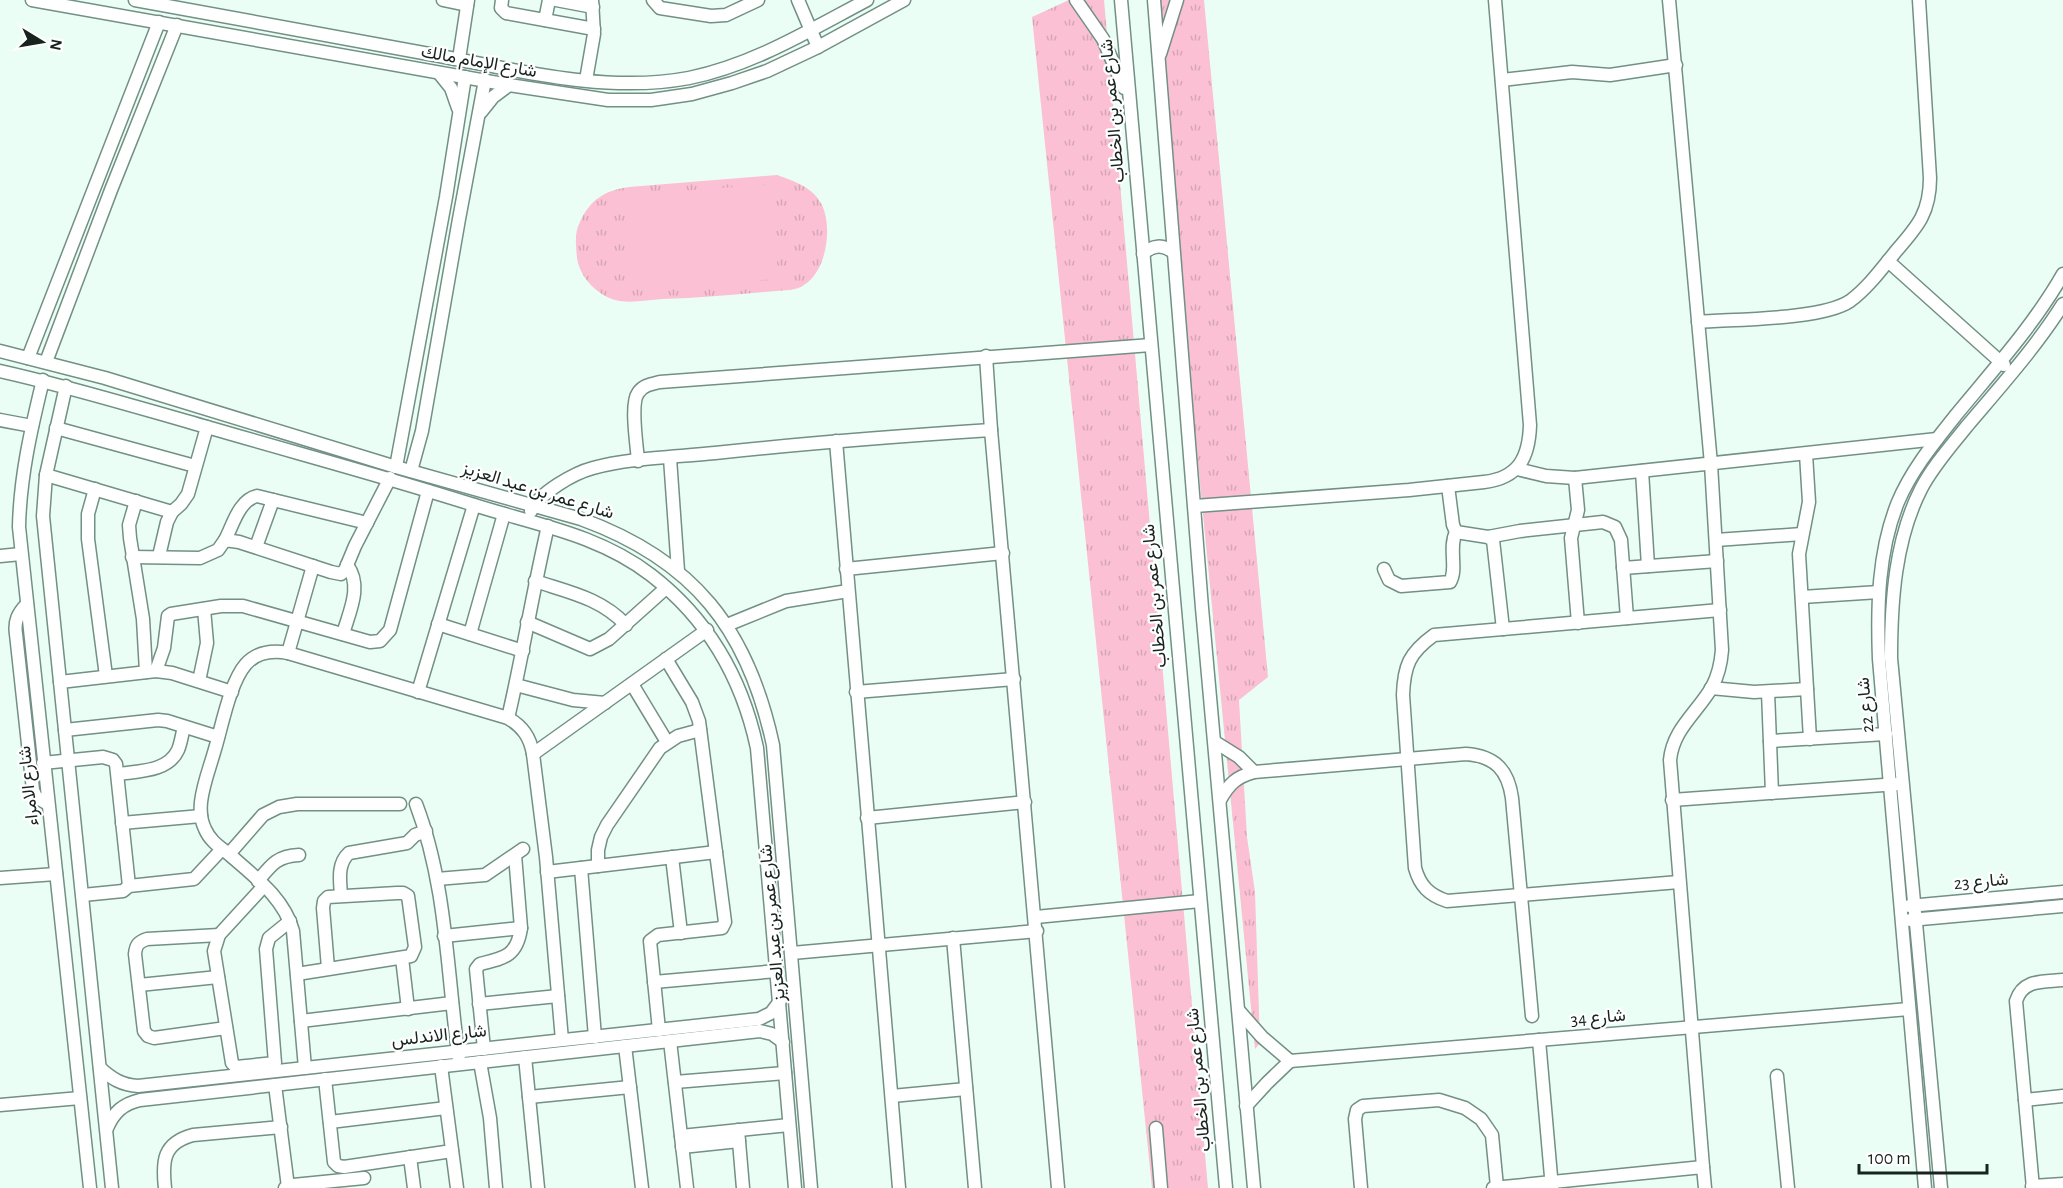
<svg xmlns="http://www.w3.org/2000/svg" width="2063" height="1188" font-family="'Alegreya Sans',Vazirmatn,sans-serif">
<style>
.grass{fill:url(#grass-tufts)}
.pitch{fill:#fbc0d4}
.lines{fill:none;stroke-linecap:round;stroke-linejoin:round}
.minor-casing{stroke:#729083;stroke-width:15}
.minor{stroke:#fff;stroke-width:12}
.labels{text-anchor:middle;stroke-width:4.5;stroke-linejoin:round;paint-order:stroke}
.street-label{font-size:18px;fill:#17231e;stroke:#fff}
</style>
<defs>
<pattern id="grass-tufts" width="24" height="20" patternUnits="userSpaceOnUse" patternTransform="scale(1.5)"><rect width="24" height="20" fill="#fbc0d4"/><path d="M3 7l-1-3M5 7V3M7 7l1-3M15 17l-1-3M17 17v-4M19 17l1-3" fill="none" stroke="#d6a5b6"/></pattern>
</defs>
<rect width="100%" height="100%" fill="#ebfef6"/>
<g class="grass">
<polygon points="1069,0 1104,0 1208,1188 1152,1188 1032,17"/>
<polygon points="1153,0 1204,0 1268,677 1239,700 1247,837 1255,892 1260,1043 1255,1049"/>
<path d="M777,175C794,181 813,187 822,205C833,228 826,272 804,285C800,288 795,289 790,290C748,293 705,298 662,299C649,300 633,303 620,301C600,298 580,279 577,258C576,246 574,233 580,222C590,200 605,190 629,187Z"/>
</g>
<polygon class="pitch" points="773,184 778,279 632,288 627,195"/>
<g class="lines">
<g class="minor-casing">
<g id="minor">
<polyline points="32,0 509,85 608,100 651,100 692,94 732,83 767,71 818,47 904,0"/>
<path d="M135,0C233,18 331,36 429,54C513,69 604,94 689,78C753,65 810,30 867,0"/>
<polyline points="443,0 467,5"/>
<polyline points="502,0 501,8 506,13 594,29"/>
<polyline points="556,0 593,7"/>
<polyline points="653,0 660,8 711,16 726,15 758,0"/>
<polyline points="798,0 818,47"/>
<polyline points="1076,0 1103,39 1124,88"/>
<polyline points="1121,0 1226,1188"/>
<polyline points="1154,0 1202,608 1254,1188"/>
<path d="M1669,0L1711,464L1722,650C1721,663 1718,676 1712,687C1697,713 1673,729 1670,760L1703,1167"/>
<polyline points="545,20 549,0"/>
<polyline points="1160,54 1177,0"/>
<polyline points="459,59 468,0"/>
<polyline points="439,73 451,88 458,108"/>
<polyline points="586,80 594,34 592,0"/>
<polyline points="1502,80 1572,72 1610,75 1676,65"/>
<polyline points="481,112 493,97 509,85"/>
<path d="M1143,254C1152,245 1163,244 1173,252"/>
<polyline points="1888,261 2004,365"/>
<path d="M1698,322C1734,319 1822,320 1850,301C1868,288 1883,267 1897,250C1918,226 1930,212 1930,178L1919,0"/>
<path d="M0,351L105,378L396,467L581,519C694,560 748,629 773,745L811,1188"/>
<polyline points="986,356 991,430"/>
<polyline points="28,358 159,22"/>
<polyline points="46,362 111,190 177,25"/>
<path d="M0,371C72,387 143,409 214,429C300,454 386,477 471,504C533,524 598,534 651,575C708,619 742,678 757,748L795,1188"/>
<path d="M43,380C31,429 20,477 19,527L90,1188"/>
<polyline points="66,386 46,475 43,516 112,1188"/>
<polyline points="0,420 32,426"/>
<polyline points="56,428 195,466"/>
<path d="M836,441C856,690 880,939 899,1188"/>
<polyline points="1806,454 1809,502 1799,554 1810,739"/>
<polyline points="670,458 678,571"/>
<path d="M638,461C637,446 630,404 638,393C643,385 652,384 660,382L1151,345"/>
<polyline points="396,467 446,197 465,77"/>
<polyline points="1517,469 1546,476 1575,478 1937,439"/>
<polyline points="411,471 422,431 459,219 485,80"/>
<polyline points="1642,471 1648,566"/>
<polyline points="46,475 172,512"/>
<polyline points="1575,478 1578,510 1571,538 1578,623"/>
<polyline points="1448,486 1453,525 1456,532 1488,537 1493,540 1503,629"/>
<polyline points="95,489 88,514 88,539 106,676"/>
<polyline points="136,501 129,525 130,538 143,619 146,672"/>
<path d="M1195,506L1409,490L1484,482C1519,478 1529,457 1530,425L1495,0"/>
<path d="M531,511C539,493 574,473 593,468C628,458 677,457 715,453C807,443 899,436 991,430L1058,1188"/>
<polyline points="1488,537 1520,531 1603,522 1615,527 1621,540 1627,618"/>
<path d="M225,540C233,525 239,500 257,496L367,523"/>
<polyline points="1716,540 1802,534"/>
<polyline points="256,547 273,500"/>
<polyline points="0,556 21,554"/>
<polyline points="159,556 167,522 172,512 181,504 188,494 207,427"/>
<polyline points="132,557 200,558 218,550 225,540 239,542 331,572 341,574 345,570 355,546 390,478"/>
<polyline points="1623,568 1717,561"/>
<polyline points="846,569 1003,553"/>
<path d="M1384,569L1389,580L1401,586L1450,582C1458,569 1448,548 1456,532"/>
<path d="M535,581C568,592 601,598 626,625"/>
<polyline points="1802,597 1879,592"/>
<path d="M27,604C18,613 14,621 16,634L33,790L36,797L48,804"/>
<polyline points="527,622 590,649 609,639 666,588"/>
<polyline points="438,624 523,651"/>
<polyline points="727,625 786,601 848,591"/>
<path d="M343,634C349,612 363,586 347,565"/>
<polyline points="470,634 504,514"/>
<polyline points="288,653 313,566"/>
<polyline points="156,671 164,648 168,616 171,614 221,606 243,606 370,642 380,641 390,630 428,491"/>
<polyline points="199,681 207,643 204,609"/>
<polyline points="60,682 156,671 172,673 232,692"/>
<polyline points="632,684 667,742"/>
<polyline points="516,685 573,700 605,703"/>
<polyline points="1711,688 1754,692 1807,689"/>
<polyline points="418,692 474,505"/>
<polyline points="856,692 1014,679"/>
<polyline points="1768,692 1772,793"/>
<path d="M508,718C523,654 533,590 548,526"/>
<polyline points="65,730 158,720 167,721 218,737"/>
<polyline points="1770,741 1886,734"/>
<polyline points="1215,742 1239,757 1254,772"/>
<polyline points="533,754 707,630"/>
<polyline points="43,763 103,757 113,760 116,764 129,886"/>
<path d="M118,774C138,771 168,772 178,750C181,743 182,734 184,727"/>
<path d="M1220,800C1229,784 1236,777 1254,772L1466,754C1495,756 1508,770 1512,798L1532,1016"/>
<polyline points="1672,800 1898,784"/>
<path d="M416,804C447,885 447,975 459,1060"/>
<polyline points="867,818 1025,802"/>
<polyline points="122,823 201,816"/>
<polyline points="229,854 263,815 279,807 297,804 400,804"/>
<polyline points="672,857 681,933"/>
<polyline points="598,866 598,850 601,837 607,825 660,748 678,736 700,730"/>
<polyline points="581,868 595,1037"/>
<polyline points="547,872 716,852"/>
<polyline points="0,878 56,874"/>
<polyline points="437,879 485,875 523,849"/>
<path d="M258,881C271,865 277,856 299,855"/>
<path d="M1679,882L1447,901C1429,895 1420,886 1415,868L1403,695C1404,666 1409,653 1434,635L1720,610"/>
<polyline points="264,886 219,935 214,951 232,1063 236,1067 275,1063 266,949 269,938 290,921"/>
<polyline points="83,895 123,891 129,886 194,879 222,849"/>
<path d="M341,895C340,880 337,864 349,853L407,843L415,835L426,831"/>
<polyline points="1909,906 2063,892"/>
<polyline points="1036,917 1200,901"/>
<polyline points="1910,920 2063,906"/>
<path d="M219,935L147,939C138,942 136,945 135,954L144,1031L148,1036L154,1038L226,1028"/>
<polyline points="444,936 521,928"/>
<polyline points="953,938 975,1188"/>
<polyline points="792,953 1037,931"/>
<polyline points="402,958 408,1009"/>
<polyline points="297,974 411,956 415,947 408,896 403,893 397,893 328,897 324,901 323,908 328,968"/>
<polyline points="654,982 777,971"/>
<polyline points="139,985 218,977"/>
<polyline points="479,1004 558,996"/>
<polyline points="1239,1011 1262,1037 1290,1061"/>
<polyline points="301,1021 452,1003"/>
<polyline points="659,1030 650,941 658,935 722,928 725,922 699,721 692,702 666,659"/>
<polyline points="1539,1040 1552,1188"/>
<polyline points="670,1041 687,1188"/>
<polyline points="625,1046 642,1188"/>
<path d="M484,1049L476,969L480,964C505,958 517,956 521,928L515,855"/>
<polyline points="525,1057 538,1188"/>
<polyline points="1290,1061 1909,1009"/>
<polyline points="480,1062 490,1118 496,1188"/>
<polyline points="441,1066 457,1188"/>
<path d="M100,1068C112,1079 122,1085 138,1086L759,1019L771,1013L780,1001"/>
<path d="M305,1068L293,931C284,898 255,877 230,855C220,847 210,841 205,829C201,821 200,812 201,802C203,784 210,767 215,749C222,726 230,682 246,664C257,652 272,650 288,653L508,718C523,727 530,737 533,754L546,857L562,1040"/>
<polyline points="1777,1076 1788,1188"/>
<polyline points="325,1079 334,1162 338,1166 344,1167 452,1151"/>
<polyline points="675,1082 785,1073"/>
<polyline points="275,1085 288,1187"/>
<polyline points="892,1096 966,1089"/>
<polyline points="529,1097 630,1087"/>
<polyline points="2025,1100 2063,1096"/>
<polyline points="0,1105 80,1098"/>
<polyline points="1246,1106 1267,1083 1290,1061"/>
<polyline points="330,1122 446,1108"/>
<path d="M107,1128C114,1112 123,1104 140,1100L760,1031L772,1034L783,1042"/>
<polyline points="1156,1128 1161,1188"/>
<polyline points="738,1130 743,1188"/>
<polyline points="681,1136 789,1125"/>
<polyline points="682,1147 739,1141"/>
<polyline points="410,1157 414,1188"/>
<polyline points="2032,1186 2063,1184"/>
<path d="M165,1188C162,1161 163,1143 193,1135L281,1127"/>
<polyline points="285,1188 293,1185 364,1178"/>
<polyline points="1361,1188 1355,1119 1357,1110 1363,1106 1439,1100 1465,1108 1481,1119 1492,1135 1497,1187"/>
<polyline points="1493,1188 1703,1167 1705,1188"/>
<path d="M1925,1188L1879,659C1877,607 1878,551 1898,502C1912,469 1934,443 1956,415C1993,370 2034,325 2063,274"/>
<path d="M1941,1188L1891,658C1891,601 1895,540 1921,489C1933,466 1951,446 1967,426C2000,387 2036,347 2063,304"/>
<path d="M2033,1188L2016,1001C2023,979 2043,982 2063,980"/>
</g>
</g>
<use href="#minor" class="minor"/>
</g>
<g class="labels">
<g class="street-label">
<text transform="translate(479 61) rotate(10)" y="6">شارع الإمام مالك</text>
<text transform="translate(1112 111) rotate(-95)" y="6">شارع عمر بن الخطاب</text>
<text transform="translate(538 490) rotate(17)" y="6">شارع عمر بن عبد العزيز</text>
<text transform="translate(1154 596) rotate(-95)" y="6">شارع عمر بن الخطاب</text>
<text transform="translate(1865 705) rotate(-95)" y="6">شارع 22</text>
<text transform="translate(28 786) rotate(-96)" y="6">شارع الامراء</text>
<text transform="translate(1981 881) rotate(-5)" y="6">شارع 23</text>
<text transform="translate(772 923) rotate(-95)" y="6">شارع عمر بن عبد العزيز</text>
<text transform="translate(1598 1017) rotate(-5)" y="6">شارع 34</text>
<text transform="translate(439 1035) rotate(-6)" y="6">شارع الاندلس</text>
<text transform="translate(1198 1080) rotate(-95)" y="6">شارع عمر بن الخطاب</text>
</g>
</g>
<g transform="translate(42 42) rotate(101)" stroke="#ffffff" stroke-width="4.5" paint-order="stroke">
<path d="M0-4.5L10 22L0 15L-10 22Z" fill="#17231e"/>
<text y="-9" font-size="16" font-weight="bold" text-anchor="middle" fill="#17231e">N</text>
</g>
<path d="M1859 1164v9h128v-9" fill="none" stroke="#17231e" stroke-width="3"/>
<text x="1868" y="1164" font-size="18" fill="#17231e" stroke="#ffffff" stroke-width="4.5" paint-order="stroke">100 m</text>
</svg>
